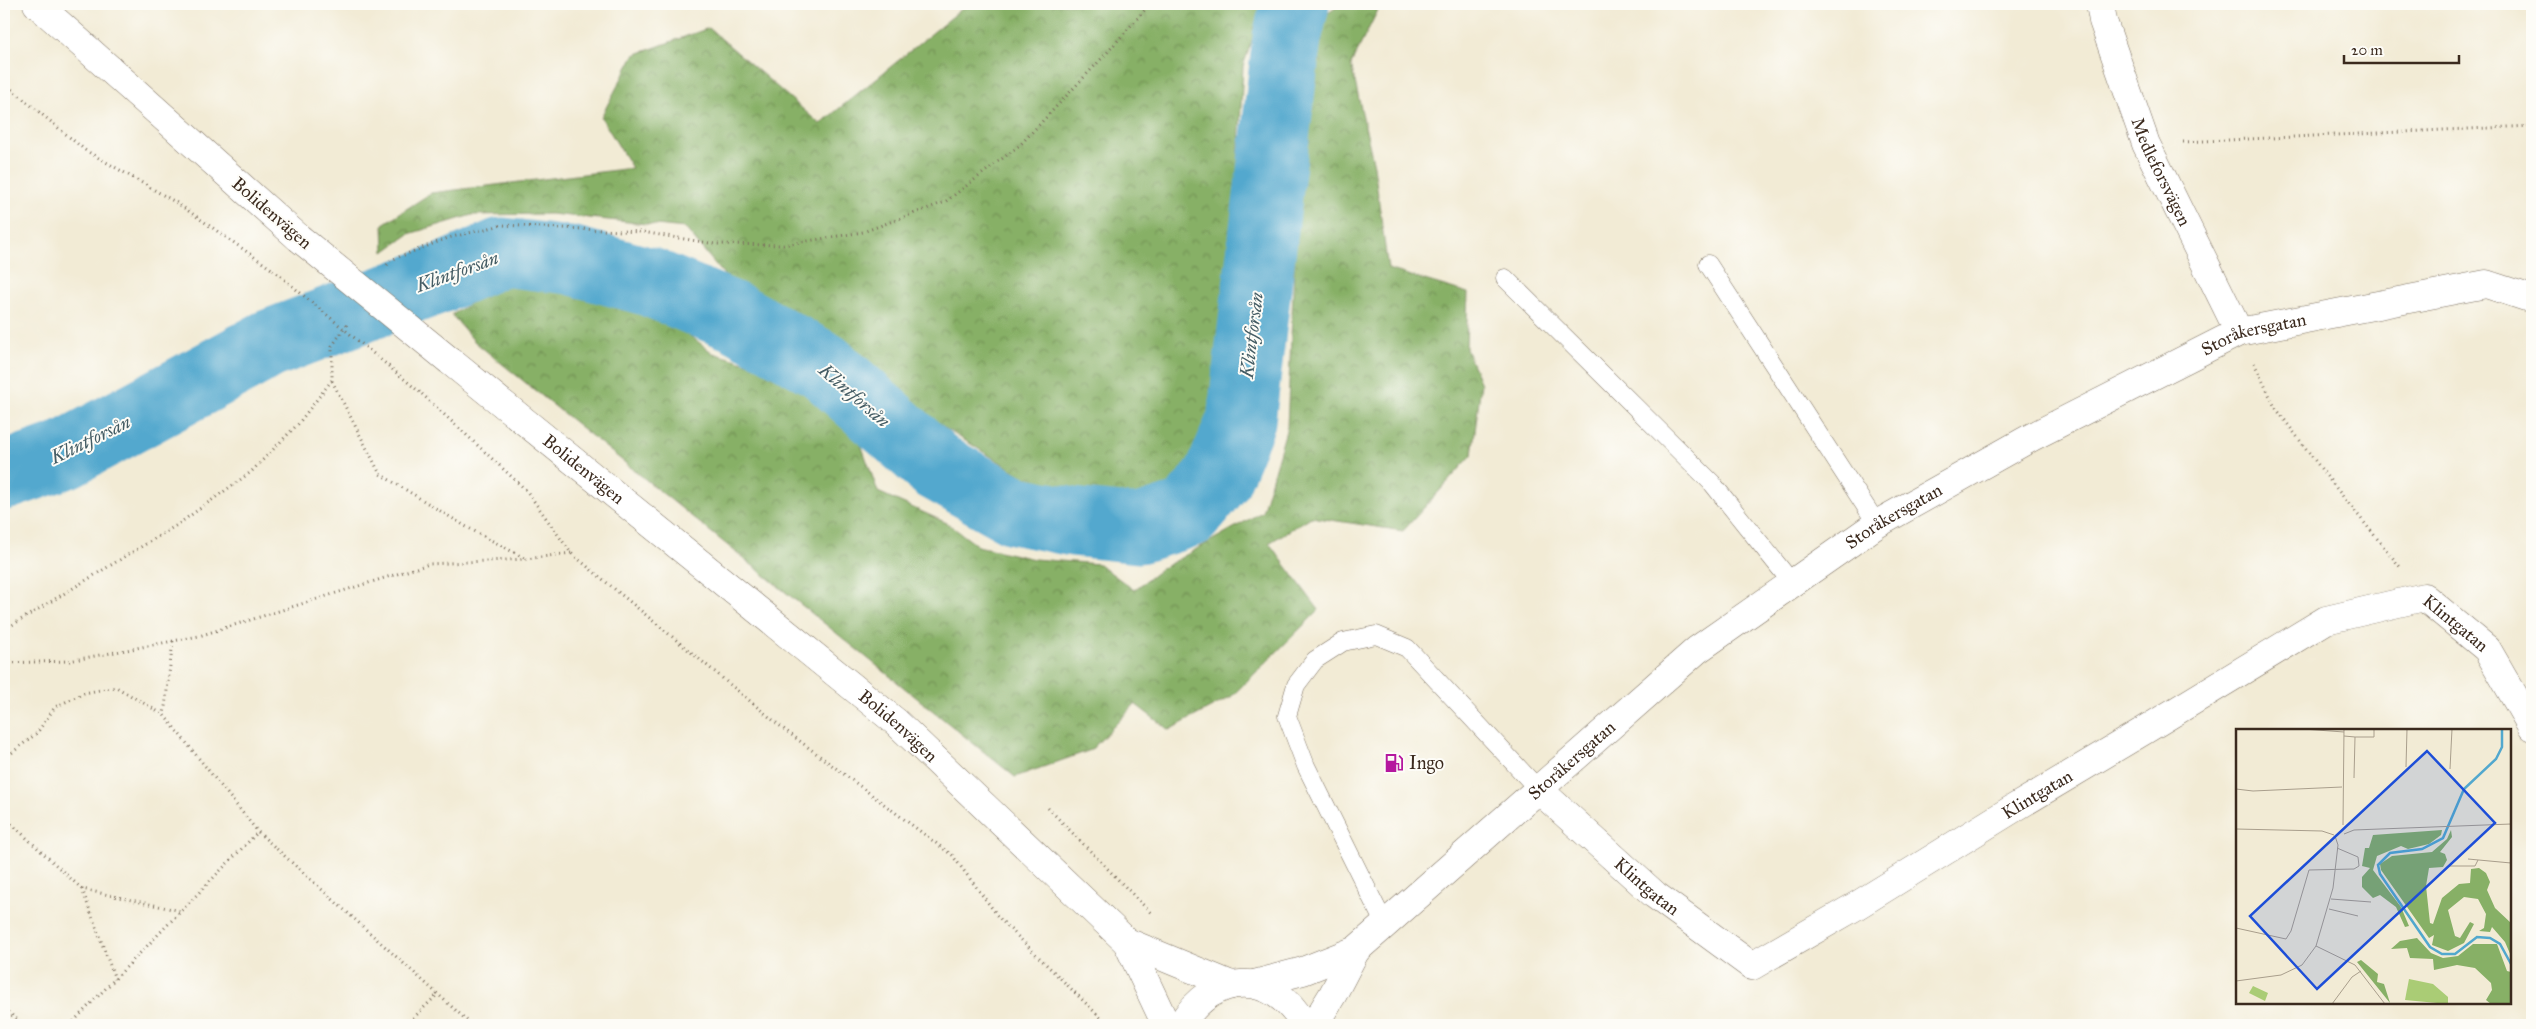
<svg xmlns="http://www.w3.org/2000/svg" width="2536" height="1029" font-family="'IM FELL Great Primer',serif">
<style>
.forest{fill:url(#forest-crowns);stroke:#616d42}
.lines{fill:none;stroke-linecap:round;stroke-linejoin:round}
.river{stroke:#52a8ce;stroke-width:69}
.lane-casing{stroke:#7b6e5e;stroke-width:19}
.street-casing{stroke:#7b6e5e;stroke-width:29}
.secondary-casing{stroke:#7b6e5e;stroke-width:29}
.path{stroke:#7b6e5e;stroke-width:3;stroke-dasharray:1 4;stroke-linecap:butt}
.lane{stroke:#fff;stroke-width:18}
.street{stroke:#fff;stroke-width:28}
.secondary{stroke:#fff;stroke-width:28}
.secondary-bridge-casing{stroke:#7b6e5e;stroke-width:29;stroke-linecap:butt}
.path-bridge{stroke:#7b6e5e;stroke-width:3;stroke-dasharray:1 4;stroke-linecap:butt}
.secondary-bridge{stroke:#fff;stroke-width:28}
.labels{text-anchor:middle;stroke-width:4;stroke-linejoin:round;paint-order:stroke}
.street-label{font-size:18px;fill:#3b2a1e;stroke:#fdfcf7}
.poi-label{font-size:18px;fill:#3b2a1e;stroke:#fdfcf7;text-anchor:start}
.water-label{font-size:19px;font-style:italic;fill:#445c64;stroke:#fdfcf7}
.inset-river{fill:none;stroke:#52a8ce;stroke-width:2.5}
.inset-road{fill:none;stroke:#a99e8c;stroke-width:1}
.view{fill:#1d4ed8;fill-opacity:0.15;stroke:#1d4ed8;stroke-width:2.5}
.inset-edge{fill:none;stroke:#3b2a1e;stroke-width:2.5}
</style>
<defs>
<pattern id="forest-crowns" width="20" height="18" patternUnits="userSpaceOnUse" patternTransform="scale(1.25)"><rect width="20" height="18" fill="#87b066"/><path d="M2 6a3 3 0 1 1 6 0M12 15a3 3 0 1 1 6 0" fill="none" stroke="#708f53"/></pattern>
</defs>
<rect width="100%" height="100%" fill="#fdfcf7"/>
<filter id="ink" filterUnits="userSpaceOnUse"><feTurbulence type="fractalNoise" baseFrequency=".02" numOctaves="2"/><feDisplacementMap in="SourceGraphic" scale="10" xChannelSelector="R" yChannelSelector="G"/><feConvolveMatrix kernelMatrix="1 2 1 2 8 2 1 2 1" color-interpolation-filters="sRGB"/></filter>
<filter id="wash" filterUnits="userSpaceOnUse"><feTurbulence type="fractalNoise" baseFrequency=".0096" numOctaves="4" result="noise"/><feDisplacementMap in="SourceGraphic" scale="20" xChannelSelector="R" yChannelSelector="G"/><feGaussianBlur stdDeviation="1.12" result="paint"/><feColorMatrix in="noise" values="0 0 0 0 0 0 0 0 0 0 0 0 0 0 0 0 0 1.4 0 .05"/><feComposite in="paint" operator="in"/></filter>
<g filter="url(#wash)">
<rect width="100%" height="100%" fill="#f2ebd5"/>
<g class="forest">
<polygon points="968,4 1265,4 1243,66 1237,186 1219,341 1209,448 1168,501 1103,506 1024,477 948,430 818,337 736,289 685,228 551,214 472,215 409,234 384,252 383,224 431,193 632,168 601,117 634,55 709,28 820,124"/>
<polygon points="1341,4 1381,4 1351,64 1374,166 1388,269 1468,293 1466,349 1481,384 1472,455 1403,531 1311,517 1269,543 1319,610 1231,697 1169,730 1135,704 1091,750 1015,777 475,342 452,315 498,285 563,286 591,300 652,307 713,353 801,379 852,419 878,492 947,523 978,546 1034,559 1099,564 1134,590 1161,569 1262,512 1287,427 1299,156 1311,25"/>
</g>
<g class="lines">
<polyline class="river" points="4,476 66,454 269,344 442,278 502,252 570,260 650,282 737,318 824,366 937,467 1014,510 1073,522 1139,529 1189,513 1217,479 1241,421 1287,38 1295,4"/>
</g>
</g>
<g filter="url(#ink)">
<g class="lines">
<g class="lane-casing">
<g id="lane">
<polyline points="1708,264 1877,524"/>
<polyline points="1505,278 1712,483 1792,583"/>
<polyline points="1385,925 1306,766 1287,716 1296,685 1315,660 1343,642 1376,635 1407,648 1538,789"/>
</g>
</g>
<g class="street-casing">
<g id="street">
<path id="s1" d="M2100,4L2103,21L2146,144L2239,332"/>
<path id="s2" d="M1538,789L1655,895L1752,966L1856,906L2011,810L2145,730L2326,620L2424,597L2487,649L2532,727"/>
<path id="s3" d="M1254,984L1303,971L1356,950L1697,650L1877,524L2032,437L2239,332L2486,284L2532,299"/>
<polyline points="1314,1025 1333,994 1356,950"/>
</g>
</g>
<g class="secondary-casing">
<g id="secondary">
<polyline points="37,4 299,238"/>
<path id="s4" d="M450,361L896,722L1127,942L1231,985"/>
<polyline points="1127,942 1166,1025"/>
<path d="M1181,1025C1213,971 1273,969 1304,1025"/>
</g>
</g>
<g class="path">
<polyline points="4,83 85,150 177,203 273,270"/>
<polyline points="2183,142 2532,126"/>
<polyline points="387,265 391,260 448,238 502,225 642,232 715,244 783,245 863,232 945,202 1019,146 1105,55 1150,4"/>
<polyline points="2254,363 2275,407 2328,478 2401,568"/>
<polyline points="332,381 380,474 465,526 526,559"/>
<polyline points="422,394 526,490 571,553 785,730 952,855 1001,920 1108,1025"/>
<polyline points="4,630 177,525 251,472 298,424 332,380 332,346 349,322"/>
<polyline points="173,641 164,715 258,832 472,1025"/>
<polyline points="4,663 69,661 199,636 429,564 526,559 571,553"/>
<polyline points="4,759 37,733 55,707 84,693 116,687 164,715"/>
<polyline points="1048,808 1152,914"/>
<polyline points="4,817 82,889 181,911"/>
<polyline points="82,889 115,979"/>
<polyline points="4,1009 24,1025"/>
<polyline points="70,1025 258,832"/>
<polyline points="406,1025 438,994"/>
<polyline points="1119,1025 1126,1019"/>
</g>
<use href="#lane" class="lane"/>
<use href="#street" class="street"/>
<use href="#secondary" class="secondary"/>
<g class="secondary-bridge-casing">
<polyline id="secondary-bridge" points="299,238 450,361"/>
</g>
<polyline class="path-bridge" points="273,270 422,394"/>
<use href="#secondary-bridge" class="secondary-bridge"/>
</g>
</g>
<defs>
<g id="fuel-bare" transform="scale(1.5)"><path d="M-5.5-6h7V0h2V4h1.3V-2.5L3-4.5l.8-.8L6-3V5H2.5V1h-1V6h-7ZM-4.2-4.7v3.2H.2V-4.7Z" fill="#b5179e" stroke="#fdfcf7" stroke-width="2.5" paint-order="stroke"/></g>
</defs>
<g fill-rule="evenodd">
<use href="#fuel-bare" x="1394" y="763"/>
</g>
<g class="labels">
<g class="street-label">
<text dy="6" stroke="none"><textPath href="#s1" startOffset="179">Medleforsvägen</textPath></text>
<text transform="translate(272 213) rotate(41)" y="6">Bolidenvägen</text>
<text dy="6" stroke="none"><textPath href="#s3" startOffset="1205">Storåkersgatan</textPath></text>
<text dy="6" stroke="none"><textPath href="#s4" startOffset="172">Bolidenvägen</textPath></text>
<text dy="6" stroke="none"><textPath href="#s3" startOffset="800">Storåkersgatan</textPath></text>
<text dy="6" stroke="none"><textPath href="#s2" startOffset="1090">Klintgatan</textPath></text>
<text dy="6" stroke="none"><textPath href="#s4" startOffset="578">Bolidenvägen</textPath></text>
<text dy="6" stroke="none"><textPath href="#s3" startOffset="395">Storåkersgatan</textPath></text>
<text dy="6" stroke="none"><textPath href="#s2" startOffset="611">Klintgatan</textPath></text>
<text dy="6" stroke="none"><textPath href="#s2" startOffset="146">Klintgatan</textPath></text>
</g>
<g class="poi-label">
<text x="1409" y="769">Ingo</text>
</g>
<g class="water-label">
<text transform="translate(457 271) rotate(-20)" y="7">Klintforsån</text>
<text transform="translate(1251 335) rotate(-83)" y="7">Klintforsån</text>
<text transform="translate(855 395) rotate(41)" y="7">Klintforsån</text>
<text transform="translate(90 439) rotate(-26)" y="7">Klintforsån</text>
</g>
</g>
<g transform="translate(2236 729)">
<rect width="275" height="275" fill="#f2ebd5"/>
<path d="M173,250L197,255L212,268V275L169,271Z" fill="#aacc75"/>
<path d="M206,101L205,106L193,115L172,120L165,117L141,127L137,141L165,178L173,197L169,198L160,178L144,166L137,169L126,158V148L134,139L126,137L129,119H133L137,106ZM215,101L216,108L204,123L209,125L211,131L207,138L193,139L190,157L194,194L197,195L206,169L223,155L234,154L235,140L243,139L250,144L254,153L251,161L259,179L275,194V227L269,213L256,198L254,203L243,202L248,199L250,185L242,170L228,168L212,181L219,207L224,209L234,193L238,195L228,214L212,222L196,216L198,206L193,209L145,141L144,135L156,127L196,123L211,110ZM181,209L195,224L207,229L222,227L237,215H261L271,242L275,243V275H255L250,271L256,261L255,254L239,239L221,236L198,241L197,230L174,229L171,219L155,220L164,212ZM125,231L142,245L141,253L148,255L154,274L121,233Z" fill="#87b066"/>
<path d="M17,257L32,264L29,272L13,264Z" fill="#aacc75"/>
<path class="inset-river" d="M266,0V18L260,30L228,60L207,109L186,120L154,124L142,136L144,145L194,218L206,225H219L241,208L254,209L264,215L275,235"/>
<path class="inset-road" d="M67,0L108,3M108,7L119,8L118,49M119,8H138V0M170,38L171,0M214,40L216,0M0,60L17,62L106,58M107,96L108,0M0,100L86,102L98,106M108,105L118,101L275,95M232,130L275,134M212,137H239L242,131M95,170L135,173M93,180L122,187M0,199L50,210L55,202L73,141L118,140L123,137L122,128L101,119M80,217L119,236L149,275M0,252L45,246L66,236L80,217L97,159L102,116L99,107M96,275L116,248L125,242"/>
<path class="view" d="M191,22L259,94L81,260L14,187Z"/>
<rect width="275" height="275" class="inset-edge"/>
</g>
<rect width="2536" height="1029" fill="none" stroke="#fdfcf7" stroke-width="20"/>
<path d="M2344 55v8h115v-8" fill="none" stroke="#3b2a1e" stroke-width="2.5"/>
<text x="2351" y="55" font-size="15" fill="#3b2a1e" stroke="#fdfcf7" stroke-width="4" paint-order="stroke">20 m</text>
</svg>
